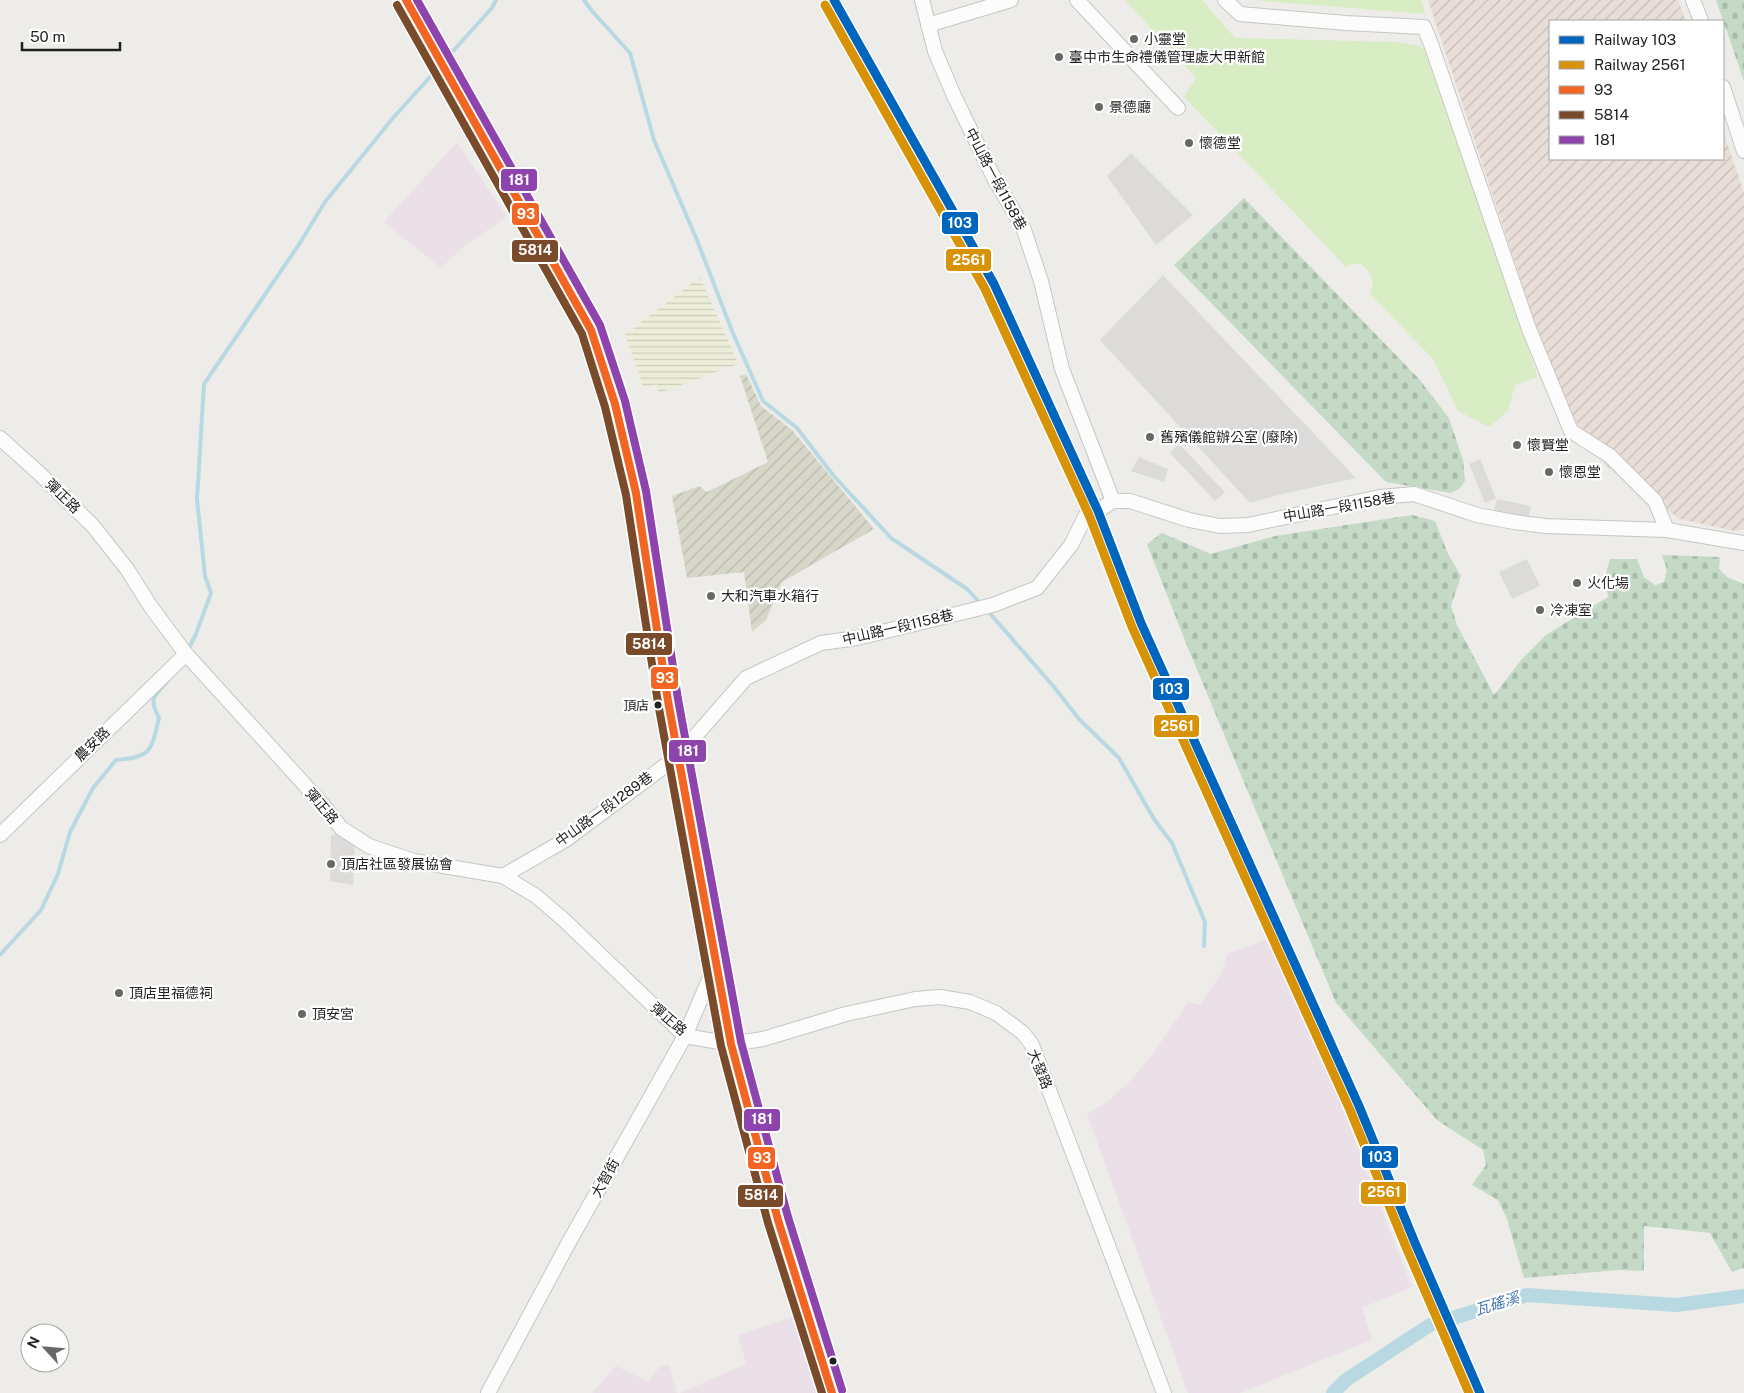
<svg xmlns="http://www.w3.org/2000/svg" width="1744" height="1393" font-family="'Public Sans','Noto Sans TC',sans-serif">
<style>
.residential{fill:#dcdbd9}
.industrial{fill:#ebe0e7}
.military{fill:url(#military-furrows)}
.construction{fill:url(#construction-furrows)}
.farmland{fill:url(#farmland-rules)}
.grass{fill:#d9edc5}
.cemetery{fill:url(#cemetery-stones)}
.lines{fill:none;stroke-linecap:round;stroke-linejoin:round}
.stream{stroke:#b9d9e2;stroke-width:4}
.canal{stroke:#b9d9e2;stroke-width:14}
.minor-casing{stroke:#c6c6c4;stroke-width:16}
.minor{stroke:#fcfcfc;stroke-width:14}
.bus-1-casing{stroke:#fff;stroke-width:11}
.bus-2-casing{stroke:#fff;stroke-width:11}
.bus-3-casing{stroke:#fff;stroke-width:11}
.bus-1{stroke:#f26522;stroke-width:8}
.bus-2{stroke:#7a4b2a;stroke-width:8}
.bus-3{stroke:#8e44ad;stroke-width:8}
.rail-1-casing{stroke:#fff;stroke-width:12}
.rail-2-casing{stroke:#fff;stroke-width:12}
.rail-1{stroke:#0065bd;stroke-width:9}
.rail-2{stroke:#d79205;stroke-width:9}
.poi-dot{fill:#676765;stroke:#fff;stroke-width:2}
.bus-dot{fill:#1f1f1f;stroke:#fff;stroke-width:2}
.labels{text-anchor:middle;stroke-width:4.5;stroke-linejoin:round;paint-order:stroke}
.bus-label{font-size:13px;fill:#1f1f1f;stroke:#fff;text-anchor:end}
.poi-label{font-size:14px;fill:#1f1f1f;stroke:#fff;text-anchor:start}
.street-label{font-size:14px;fill:#1f1f1f;stroke:#fff}
.water-label{font-size:15px;font-style:italic;fill:#4276ad;stroke:#fff}
.line-badge{stroke:#fff;stroke-width:2}
.badge-label{font-size:14px;text-anchor:middle;font-weight:bold;fill:#fff}
</style>
<defs>
<pattern id="military-furrows" width="10" height="10" patternUnits="userSpaceOnUse" patternTransform="scale(1.25)"><rect width="10" height="10" fill="#e8ddd7"/><path d="M-1 1l2-2M0 10L10 0M9 11l2-2" fill="none" stroke="#c7bdb8"/></pattern>
<pattern id="construction-furrows" width="10" height="10" patternUnits="userSpaceOnUse" patternTransform="scale(1.25)"><rect width="10" height="10" fill="#d7d7c9"/><path d="M-1 1l2-2M0 10L10 0M9 11l2-2" fill="none" stroke="#b8b8ac"/></pattern>
<pattern id="farmland-rules" width="6" height="5" patternUnits="userSpaceOnUse" patternTransform="scale(1.25)"><rect width="6" height="5" fill="#edeeda"/><path d="M0 2.5h6" fill="none" stroke="#cbccbb"/></pattern>
<pattern id="cemetery-stones" width="16" height="16" patternUnits="userSpaceOnUse" patternTransform="scale(1.25)"><rect width="16" height="16" fill="#c5dac6"/><path d="M2 7V4a2 2 0 0 1 4 0v3zM10 15v-3a2 2 0 0 1 4 0v3z" fill="#a9bbaa"/></pattern>
</defs>
<rect width="100%" height="100%" fill="#edece8"/>
<g class="residential">
<polygon points="1131,153 1193,215 1156,245 1107,176"/>
<polygon points="1163,275 1356,478 1278,495 1250,503 1100,340"/>
<polygon points="1179,444 1225,492 1215,501 1170,453"/>
<polygon points="1139,457 1168,469 1164,482 1131,471"/>
<polygon points="1480,459 1496,498 1485,503 1469,464"/>
<polygon points="1497,499 1531,506 1528,518 1494,511"/>
<polygon points="1527,559 1540,586 1512,599 1499,572"/>
<polygon points="340,832 355,841 353,885 330,881 331,836"/>
</g>
<g class="industrial">
<polygon points="457,142 507,217 464,246 441,268 384,222"/>
<polygon points="1275,936 1412,1287 1362,1308 1372,1340 1240,1393 1188,1393 1087,1114 1107,1102 1130,1081 1153,1054 1188,1002 1200,1005 1220,975 1228,954"/>
<polygon points="803,1313 829,1393 680,1393 746,1364 738,1335"/>
<polygon points="669,1365 677,1393 592,1393 616,1366 649,1382 659,1367"/>
</g>
<polygon class="military" points="1428,0 1678,0 1686,21 1550,21 1550,159 1723,159 1723,131 1744,193 1744,529 1735,531 1680,519 1606,466 1560,398"/>
<polygon class="construction" points="746,374 761,406 792,430 874,529 782,582 766,620 752,632 744,572 687,578 672,496 699,486 707,492 768,462 740,376"/>
<polygon class="farmland" points="700,277 738,364 659,393 657,384 644,388 625,335"/>
<g class="grass">
<path d="M1125,0H1202L1235,38L1396,42L1420,46L1425,51L1538,377L1515,385L1508,411L1489,427L1458,411L1433,359L1370,294C1376,282 1371,272 1361,264H1351L1346,267L1184,97L1196,78Z"/>
<polygon points="1252,0 1421,0 1425,14"/>
</g>
<g class="cemetery">
<polygon points="1716,0 1744,0 1744,81"/>
<polygon points="1244,198 1419,379 1449,418 1463,460 1465,481 1459,489 1450,493 1386,482 1174,265"/>
<polygon points="1412,515 1435,521 1448,554 1461,576 1451,606 1457,625 1494,695 1522,659 1546,635 1608,597 1605,577 1610,559 1637,559 1644,577 1655,585 1664,582 1667,570 1662,555 1720,557 1719,569 1727,577 1744,584 1744,1268 1732,1272 1710,1233 1644,1226 1644,1271 1619,1270 1524,1278 1507,1219 1498,1200 1472,1185 1486,1165 1483,1150 1437,1120 1336,1003 1188,648 1147,544 1162,533 1211,554 1275,536"/>
</g>
<g class="lines">
<g class="stream">
<polyline points="584,0 592,11 630,53 654,140 697,240 732,331 763,401 797,428 833,475 891,538 967,589 981,604"/>
<polyline points="444,61 492,8 496,0"/>
<polyline points="987,610 1054,687 1079,719 1119,758 1154,819 1172,843 1205,922 1204,946"/>
<polyline points="187,652 196,634 211,593 205,576 197,499 204,384 298,246 325,202 393,118 440,66"/>
<path d="M0,955L41,910L58,874L70,832L93,788L116,760C152,757 151,751 159,718C149,699 153,697 167,682"/>
</g>
<polyline class="canal" points="1333,1393 1346,1380 1430,1325 1527,1295 1676,1305 1744,1296"/>
<g class="minor-casing">
<g id="minor">
<polyline points="406,0 591,330 615,404 636,493 668,701 731,1044 778,1220 832,1393"/>
<polyline points="922,0 935,51 954,96 996,182 1023,227 1041,281 1062,369 1113,501"/>
<polyline points="1077,0 1178,108"/>
<polyline points="1225,0 1240,14 1346,23 1424,27 1431,44 1529,329 1571,431 1610,456 1655,501 1667,530"/>
<polyline points="1693,0 1701,21"/>
<polyline points="928,25 1011,0"/>
<polyline points="1723,87 1744,151"/>
<polyline points="0,438 40,474 93,526 127,569 151,607 186,654 324,806 341,828 369,846 414,861 503,876 536,896 564,920 685,1036 731,1044 763,1039 846,1014 915,999 940,997 970,1002 996,1013 1023,1033 1032,1045 1164,1393"/>
<polyline points="0,835 186,654"/>
<polyline points="503,876 567,839 678,756 746,678 821,643 857,638 993,605 1037,588 1071,545 1086,515 1098,511 1113,501 1130,501 1189,520 1220,526 1248,525 1380,497 1414,494 1477,515 1514,522 1545,526 1667,530 1744,543"/>
<polyline points="488,1393 569,1242 685,1036 717,961"/>
</g>
</g>
<use href="#minor" class="minor"/>
<g class="bus-1-casing">
<polyline id="bus-1" points="406,0 591,330 615,404 636,493 668,701 731,1044 778,1220 832,1393"/>
</g>
<g class="bus-2-casing">
<polyline id="bus-2" points="397,5 582,334 605,407 626,495 658,703 721,1046 768,1223 822,1393"/>
</g>
<g class="bus-3-casing">
<polyline id="bus-3" points="417,0 600,325 625,401 646,491 678,699 741,1042 788,1217 842,1390"/>
</g>
<use href="#bus-1" class="bus-1"/>
<use href="#bus-2" class="bus-2"/>
<use href="#bus-3" class="bus-3"/>
<g class="rail-1-casing">
<polyline id="rail-1" points="834,0 994,284 1098,511 1141,623 1359,1106 1415,1243 1480,1393"/>
</g>
<g class="rail-2-casing">
<polyline id="rail-2" points="825,5 985,289 1089,515 1132,627 1350,1110 1406,1247 1469,1393"/>
</g>
<use href="#rail-1" class="rail-1"/>
<use href="#rail-2" class="rail-2"/>
</g>
<g class="poi-dot">
<circle cx="1134" cy="39" r="5"/>
<circle cx="1059" cy="57" r="5"/>
<circle cx="1099" cy="107" r="5"/>
<circle cx="1189" cy="143" r="5"/>
<circle cx="1150" cy="437" r="5"/>
<circle cx="1517" cy="445" r="5"/>
<circle cx="1549" cy="472" r="5"/>
<circle cx="1577" cy="583" r="5"/>
<circle cx="711" cy="596" r="5"/>
<circle cx="1540" cy="610" r="5"/>
<circle cx="331" cy="864" r="5"/>
<circle cx="119" cy="993" r="5"/>
<circle cx="302" cy="1014" r="5"/>
</g>
<g class="bus-dot">
<circle cx="658" cy="705" r="4.5"/>
<circle cx="833" cy="1361" r="4.5"/>
</g>
<g class="labels">
<g class="bus-label">
<text x="649" y="710">頂店</text>
</g>
<g class="poi-label">
<text x="1144" y="44">小靈堂</text>
<text x="1069" y="62">臺中市生命禮儀管理處大甲新館</text>
<text x="1109" y="112">景德廳</text>
<text x="1199" y="148">懷德堂</text>
<text x="1160" y="442">舊殯儀館辦公室 (廢除)</text>
<text x="1527" y="450">懷賢堂</text>
<text x="1559" y="477">懷恩堂</text>
<text x="1587" y="588">火化場</text>
<text x="721" y="601">大和汽車水箱行</text>
<text x="1550" y="615">冷凍室</text>
<text x="341" y="869">頂店社區發展協會</text>
<text x="129" y="998">頂店里福德祠</text>
<text x="312" y="1019">頂安宮</text>
</g>
<g class="street-label">
<text transform="translate(996 179) rotate(62)" y="5">中山路一段1158巷</text>
<text transform="translate(63 496) rotate(44)" y="5">彈正路</text>
<text transform="translate(1339 507) rotate(-10)" y="5">中山路一段1158巷</text>
<text transform="translate(898 627) rotate(-13)" y="5">中山路一段1158巷</text>
<text transform="translate(92 744) rotate(-44)" y="5">農安路</text>
<text transform="translate(322 806) rotate(50)" y="5">彈正路</text>
<text transform="translate(604 809) rotate(-36)" y="5">中山路一段1289巷</text>
<text transform="translate(669 1019) rotate(41)" y="5">彈正路</text>
<text transform="translate(1040 1069) rotate(68)" y="5">大發路</text>
<text transform="translate(605 1178) rotate(-61)" y="5">大智街</text>
</g>
<g class="water-label">
<text transform="translate(1497 1304) rotate(-17)" y="5">瓦磘溪</text>
</g>
</g>
<g class="line-badge">
<rect x="500" y="168" width="38" height="24" rx="5" fill="#8e44ad"/>
<rect x="511" y="202" width="29" height="24" rx="5" fill="#f26522"/>
<rect x="941" y="211" width="38" height="24" rx="5" fill="#0065bd"/>
<rect x="511" y="239" width="48" height="24" rx="5" fill="#7a4b2a"/>
<rect x="945" y="248" width="47" height="24" rx="5" fill="#d79205"/>
<rect x="625" y="632" width="48" height="24" rx="5" fill="#7a4b2a"/>
<rect x="650" y="666" width="29" height="24" rx="5" fill="#f26522"/>
<rect x="1152" y="677" width="38" height="24" rx="5" fill="#0065bd"/>
<rect x="1153" y="714" width="47" height="24" rx="5" fill="#d79205"/>
<rect x="668" y="739" width="39" height="24" rx="5" fill="#8e44ad"/>
<rect x="743" y="1108" width="38" height="24" rx="5" fill="#8e44ad"/>
<rect x="1361" y="1145" width="38" height="24" rx="5" fill="#0065bd"/>
<rect x="747" y="1146" width="29" height="24" rx="5" fill="#f26522"/>
<rect x="1360" y="1181" width="47" height="24" rx="5" fill="#d79205"/>
<rect x="737" y="1184" width="47" height="24" rx="5" fill="#7a4b2a"/>
</g>
<g class="badge-label">
<text x="519" y="185">181</text>
<text x="526" y="219">93</text>
<text x="960" y="228">103</text>
<text x="535" y="255">5814</text>
<text x="969" y="265">2561</text>
<text x="649" y="649">5814</text>
<text x="665" y="683">93</text>
<text x="1171" y="694">103</text>
<text x="1177" y="731">2561</text>
<text x="688" y="756">181</text>
<text x="762" y="1124">181</text>
<text x="1380" y="1162">103</text>
<text x="762" y="1163">93</text>
<text x="1384" y="1197">2561</text>
<text x="761" y="1200">5814</text>
</g>
<rect x="1549" y="20" width="175" height="140" fill="#ffffff" stroke="#a5a5a5"/>
<rect x="1559" y="36" width="25" height="8" fill="#0065bd" stroke="#a5a5a5"/>
<text x="1594" y="45" font-size="15" fill="#1f1f1f">Railway 103</text>
<rect x="1559" y="61" width="25" height="8" fill="#d79205" stroke="#a5a5a5"/>
<text x="1594" y="70" font-size="15" fill="#1f1f1f">Railway 2561</text>
<rect x="1559" y="86" width="25" height="8" fill="#f26522" stroke="#a5a5a5"/>
<text x="1594" y="95" font-size="15" fill="#1f1f1f">93</text>
<rect x="1559" y="111" width="25" height="8" fill="#7a4b2a" stroke="#a5a5a5"/>
<text x="1594" y="120" font-size="15" fill="#1f1f1f">5814</text>
<rect x="1559" y="136" width="25" height="8" fill="#8e44ad" stroke="#a5a5a5"/>
<text x="1594" y="145" font-size="15" fill="#1f1f1f">181</text>
<g transform="translate(45 1348) rotate(296)"><circle r="24" fill="#ffffff" stroke="#a5a5a5"/>
<path d="M0-4L9 19L0 12L-9 19Z" fill="#676765"/>
<text y="-8" font-size="14" font-weight="bold" text-anchor="middle" fill="#1f1f1f">N</text>
</g>
<path d="M22 42v8h98v-8" fill="none" stroke="#1f1f1f" stroke-width="2.5"/>
<text x="30" y="42" font-size="15" fill="#1f1f1f" stroke="#ffffff" stroke-width="4" paint-order="stroke">50 m</text>
</svg>
